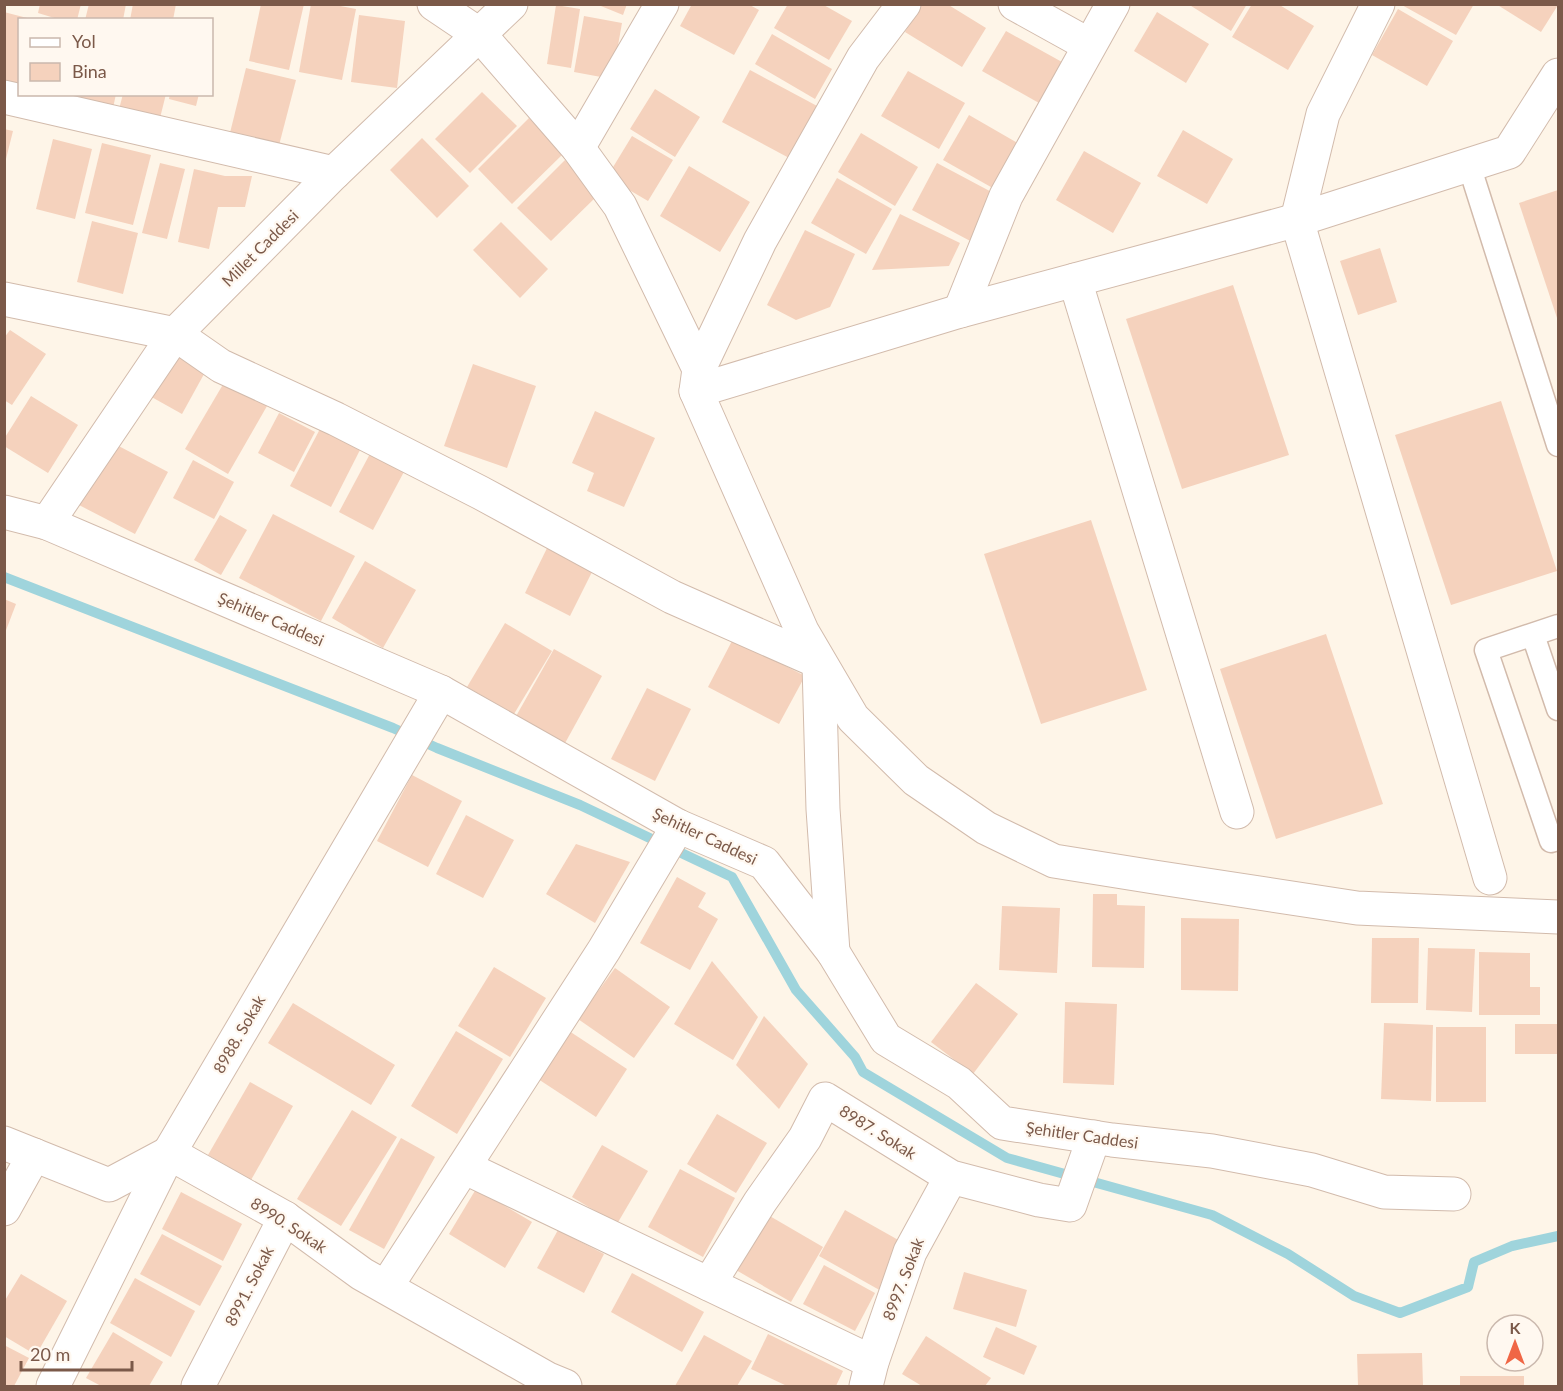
<svg xmlns="http://www.w3.org/2000/svg" width="1563" height="1391" font-family="Lato,sans-serif">
<style>
.lines{fill:none;stroke-linecap:round;stroke-linejoin:round}
.stream{stroke:#9fd4dc;stroke-width:10}
.building{fill:#f5d2bd}
.service-casing{stroke:#d2bbac;stroke-width:25}
.minor-casing{stroke:#d2bbac;stroke-width:35}
.service{stroke:#fff;stroke-width:22}
.minor{stroke:#fff;stroke-width:33}
.labels{text-anchor:middle;stroke-width:4.5;stroke-linejoin:round;paint-order:stroke}
.street-label{font-size:16px;fill:#7b5949;stroke:#fff8f0}
</style>
<rect width="100%" height="100%" fill="#fef5e8"/>
<g class="lines">
<polyline class="stream" points="4,577 393,728 437,748 580,805 732,877 796,990 855,1057 863,1072 1007,1158 1212,1215 1288,1254 1354,1296 1400,1313 1468,1287 1474,1262 1512,1246 1558,1236"/>
</g>
<g class="building">
<polygon points="40,4 81,4 77,20 61,20 38,13"/>
<polygon points="89,4 126,4 123,20 85,20"/>
<polygon points="133,4 176,4 173,20 130,20"/>
<polygon points="261,4 304,4 289,70 249,61"/>
<polygon points="311,4 330,4 356,9 342,80 299,72"/>
<polygon points="596,4 627,4 623,15"/>
<polygon points="692,4 748,4 759,10 734,55 680,26"/>
<polygon points="788,4 822,4 852,21 829,60 774,28"/>
<polygon points="922,4 947,4 986,28 962,67 905,32"/>
<polygon points="1188,4 1247,4 1231,31"/>
<polygon points="1252,4 1278,4 1314,26 1288,70 1232,37"/>
<polygon points="1400,4 1474,4 1456,35"/>
<polygon points="1496,4 1558,4 1558,5 1541,32"/>
<polygon points="556,5 580,9 571,68 547,64"/>
<polygon points="1398,9 1453,41 1427,86 1372,55"/>
<polygon points="4,12 31,19 20,20 20,89 4,85"/>
<polygon points="1157,12 1209,44 1186,83 1134,51"/>
<polygon points="359,15 405,21 397,88 351,82"/>
<polygon points="584,16 622,23 612,79 574,72"/>
<polygon points="1006,31 1062,62 1039,103 982,71"/>
<polygon points="772,34 832,69 815,99 755,64"/>
<polygon points="246,68 296,80 277,153 228,141"/>
<polygon points="750,70 819,107 791,159 722,122"/>
<polygon points="908,71 965,103 939,149 881,116"/>
<polygon points="655,89 700,117 675,157 630,129"/>
<polygon points="482,92 517,126 470,173 435,139"/>
<polygon points="75,94 116,94 113,108 74,100"/>
<polygon points="123,94 166,94 159,122 118,113"/>
<polygon points="170,94 199,94 196,106 169,99"/>
<polygon points="969,115 1023,146 998,191 943,160"/>
<polygon points="529,118 564,153 512,204 478,169"/>
<polygon points="4,129 13,131 5,163 4,163"/>
<polygon points="1183,130 1233,159 1207,204 1157,176"/>
<polygon points="861,133 918,167 895,206 838,172"/>
<polygon points="632,136 673,160 648,201 607,177"/>
<polygon points="422,138 469,186 437,218 390,170"/>
<polygon points="53,139 92,149 75,219 36,209"/>
<polygon points="102,143 151,155 133,225 85,213"/>
<polygon points="1084,151 1141,183 1113,233 1056,200"/>
<polygon points="565,160 598,195 551,241 517,208"/>
<polygon points="160,163 185,169 167,239 142,233"/>
<polygon points="937,163 999,196 974,243 912,210"/>
<polygon points="689,166 750,202 720,252 660,216"/>
<polygon points="194,169 225,176 252,176 245,207 218,207 209,249 178,242"/>
<polygon points="837,178 892,209 866,254 811,223"/>
<polygon points="1558,190 1558,321 1519,203"/>
<polygon points="900,214 960,243 949,266 872,270"/>
<polygon points="92,221 138,233 123,294 77,282"/>
<polygon points="501,222 548,269 520,298 473,250"/>
<polygon points="805,230 855,254 830,307 796,320 767,305"/>
<polygon points="1380,248 1397,302 1358,315 1340,261"/>
<polygon points="1233,285 1289,455 1182,489 1126,319"/>
<polygon points="10,330 46,354 12,405 4,400 4,338"/>
<polygon points="175,346 209,365 182,414 148,395"/>
<polygon points="473,364 536,386 507,468 444,446"/>
<polygon points="225,381 267,406 228,474 185,449"/>
<polygon points="31,396 78,425 48,473 4,446 4,439"/>
<polygon points="1501,401 1557,571 1451,605 1395,435"/>
<polygon points="595,411 655,438 624,507 587,491 594,473 572,463"/>
<polygon points="279,413 315,432 294,472 258,453"/>
<polygon points="321,427 361,448 331,507 290,486"/>
<polygon points="113,443 168,472 135,534 79,505"/>
<polygon points="372,450 406,468 373,530 339,512"/>
<polygon points="193,460 234,482 214,519 173,498"/>
<polygon points="273,514 355,556 321,621 239,578"/>
<polygon points="220,515 247,530 221,575 194,560"/>
<polygon points="1091,520 1147,690 1041,724 984,554"/>
<polygon points="551,540 597,562 570,616 525,593"/>
<polygon points="365,561 416,590 383,648 332,618"/>
<polygon points="4,599 16,604 5,633 4,633"/>
<polygon points="505,623 552,651 514,714 467,687"/>
<polygon points="1326,634 1383,804 1276,839 1220,669"/>
<polygon points="733,639 805,676 779,724 708,687"/>
<polygon points="554,649 602,676 564,745 515,718"/>
<polygon points="647,688 691,709 655,781 611,759"/>
<polygon points="412,775 462,801 428,867 377,841"/>
<polygon points="466,815 514,840 483,898 436,874"/>
<polygon points="576,844 630,862 595,923 546,894"/>
<polygon points="677,877 706,893 698,907 718,919 690,970 640,943"/>
<polygon points="1093,894 1117,894 1117,905 1145,906 1144,968 1092,967"/>
<polygon points="1002,906 1060,908 1057,973 999,970"/>
<polygon points="1181,918 1239,919 1238,991 1181,990"/>
<polygon points="1372,938 1419,938 1418,1003 1371,1003"/>
<polygon points="1428,948 1475,949 1472,1012 1426,1010"/>
<polygon points="1479,952 1530,953 1530,987 1540,987 1540,1015 1479,1015"/>
<polygon points="712,961 758,1017 733,1060 674,1024"/>
<polygon points="494,967 546,998 510,1057 458,1026"/>
<polygon points="615,968 670,1007 634,1058 578,1019"/>
<polygon points="976,983 1018,1014 973,1074 931,1042"/>
<polygon points="1065,1002 1117,1004 1114,1085 1063,1083"/>
<polygon points="293,1003 395,1065 371,1105 268,1043"/>
<polygon points="764,1016 808,1064 779,1109 736,1065"/>
<polygon points="1384,1023 1433,1025 1431,1101 1381,1099"/>
<rect x="1515" y="1024" width="43" height="30"/>
<rect x="1436" y="1027" width="50" height="75"/>
<polygon points="566,1029 627,1069 596,1117 535,1077"/>
<polygon points="456,1031 503,1059 457,1134 411,1106"/>
<polygon points="250,1082 293,1106 251,1180 208,1155"/>
<polygon points="352,1110 397,1137 341,1226 297,1199"/>
<polygon points="717,1114 767,1143 736,1193 687,1164"/>
<polygon points="401,1138 435,1157 384,1249 349,1230"/>
<polygon points="602,1145 648,1171 617,1224 572,1197"/>
<polygon points="680,1169 735,1198 703,1257 648,1227"/>
<polygon points="476,1189 532,1222 505,1268 449,1234"/>
<polygon points="181,1192 242,1224 223,1261 162,1229"/>
<polygon points="845,1210 909,1246 883,1292 819,1256"/>
<polygon points="768,1215 823,1247 791,1302 736,1270"/>
<polygon points="558,1230 604,1254 584,1293 537,1268"/>
<polygon points="162,1234 222,1266 200,1306 140,1274"/>
<polygon points="824,1265 875,1293 855,1331 803,1304"/>
<polygon points="964,1272 1027,1290 1016,1327 953,1309"/>
<polygon points="632,1273 704,1312 682,1352 611,1312"/>
<polygon points="21,1274 67,1301 36,1355 4,1336 4,1302"/>
<polygon points="135,1278 195,1311 171,1357 110,1323"/>
<polygon points="996,1327 1037,1346 1024,1375 983,1357"/>
<polygon points="113,1332 163,1362 149,1386 101,1386 86,1378"/>
<polygon points="768,1334 843,1371 836,1386 787,1386 751,1369"/>
<polygon points="704,1335 752,1361 737,1386 675,1386"/>
<polygon points="926,1336 991,1378 985,1386 922,1386 902,1374"/>
<polygon points="4,1345 29,1358 14,1386 4,1386"/>
<polygon points="1422,1353 1423,1386 1358,1386 1357,1354"/>
<rect x="1460" y="1376" width="64" height="10"/>
</g>
<g class="lines">
<g class="service-casing">
<g id="service">
<polyline points="1469,165 1558,445"/>
<polyline points="1558,626 1486,650 1551,841 1558,839"/>
<polyline points="1533,635 1558,709"/>
</g>
</g>
<g class="minor-casing">
<g id="minor">
<polyline points="434,4 480,35 578,148 620,206 699,369 696,391"/>
<polyline points="1015,4 1089,45"/>
<polyline points="1378,4 1323,114 1297,220 1490,878"/>
<polyline points="1558,75 1509,152 1297,220 960,311 696,391 802,631 853,718 916,780 986,828 1054,861 1154,877 1357,908 1558,917"/>
<polyline points="4,97 334,173"/>
<polyline points="578,148 662,4"/>
<polyline points="1075,280 1237,812"/>
<polyline points="4,299 175,334 221,366 336,419 481,493 672,597 819,662"/>
<polyline points="960,311 1006,196 1113,4"/>
<polyline points="699,369 760,241 863,58 904,4"/>
<polyline points="4,512 47,523 441,692 678,826 764,863 833,952 886,1039 959,1083 1002,1123 1112,1140 1212,1151 1312,1170 1384,1192 1454,1194"/>
<polyline points="47,523 175,334 334,173 511,4"/>
<polyline points="819,664 823,809 833,952"/>
<polyline points="4,1143 109,1185 169,1153 285,1218 362,1274 548,1379 565,1386"/>
<polyline points="464,1167 872,1362"/>
<polyline points="4,1209 34,1155"/>
<polyline points="709,1284 760,1202 805,1138 825,1099 951,1177 1039,1200 1070,1205 1094,1137"/>
<polyline points="386,1287 604,950 678,826"/>
<polyline points="53,1386 169,1153 441,692"/>
<polyline points="198,1386 285,1218"/>
<polyline points="866,1386 872,1362 910,1252 951,1177"/>
</g>
</g>
<use href="#service" class="service"/>
<use href="#minor" class="minor"/>
</g>
<g class="labels">
<g class="street-label">
<text transform="translate(260 248) rotate(-45)" y="6">Millet Caddesi</text>
<text transform="translate(271 619) rotate(23)" y="6">Şehitler Caddesi</text>
<text transform="translate(705 836) rotate(25)" y="6">Şehitler Caddesi</text>
<text transform="translate(239 1034) rotate(-60)" y="6">8988. Sokak</text>
<text transform="translate(878 1132) rotate(32)" y="6">8987. Sokak</text>
<text transform="translate(1082 1135) rotate(8)" y="6">Şehitler Caddesi</text>
<text transform="translate(289 1225) rotate(33)" y="6">8990. Sokak</text>
<text transform="translate(903 1279) rotate(-69)" y="6">8997. Sokak</text>
<text transform="translate(249 1286) rotate(-63)" y="6">8991. Sokak</text>
</g>
</g>
<rect width="1563" height="1391" fill="none" stroke="#7b5949" stroke-width="12"/>
<rect x="18" y="18" width="195" height="78" fill="#fff8f0" stroke="#cab8ad" stroke-width="1.5"/>
<rect x="30" y="38" width="30" height="9" fill="#ffffff" stroke="#cab8ad" stroke-width="1.5"/>
<text x="72" y="48" font-size="18" fill="#7b5949">Yol</text>
<rect x="30" y="63" width="30" height="18" fill="#f5d2bd" stroke="#cab8ad" stroke-width="1.5"/>
<text x="72" y="78" font-size="18" fill="#7b5949">Bina</text>
<g transform="translate(1515 1343)"><circle r="28" fill="#fff8f0" stroke="#cab8ad" stroke-width="1.5"/>
<path d="M0-4.5L10 22L0 15L-10 22Z" fill="#f06645"/>
<text y="-9" font-size="16" font-weight="bold" text-anchor="middle" fill="#7b5949">K</text>
</g>
<path d="M21 1361v9h111v-9" fill="none" stroke="#7b5949" stroke-width="3"/>
<text x="30" y="1361" font-size="18" fill="#7b5949" stroke="#fff8f0" stroke-width="4.5" paint-order="stroke">20 m</text>
</svg>
